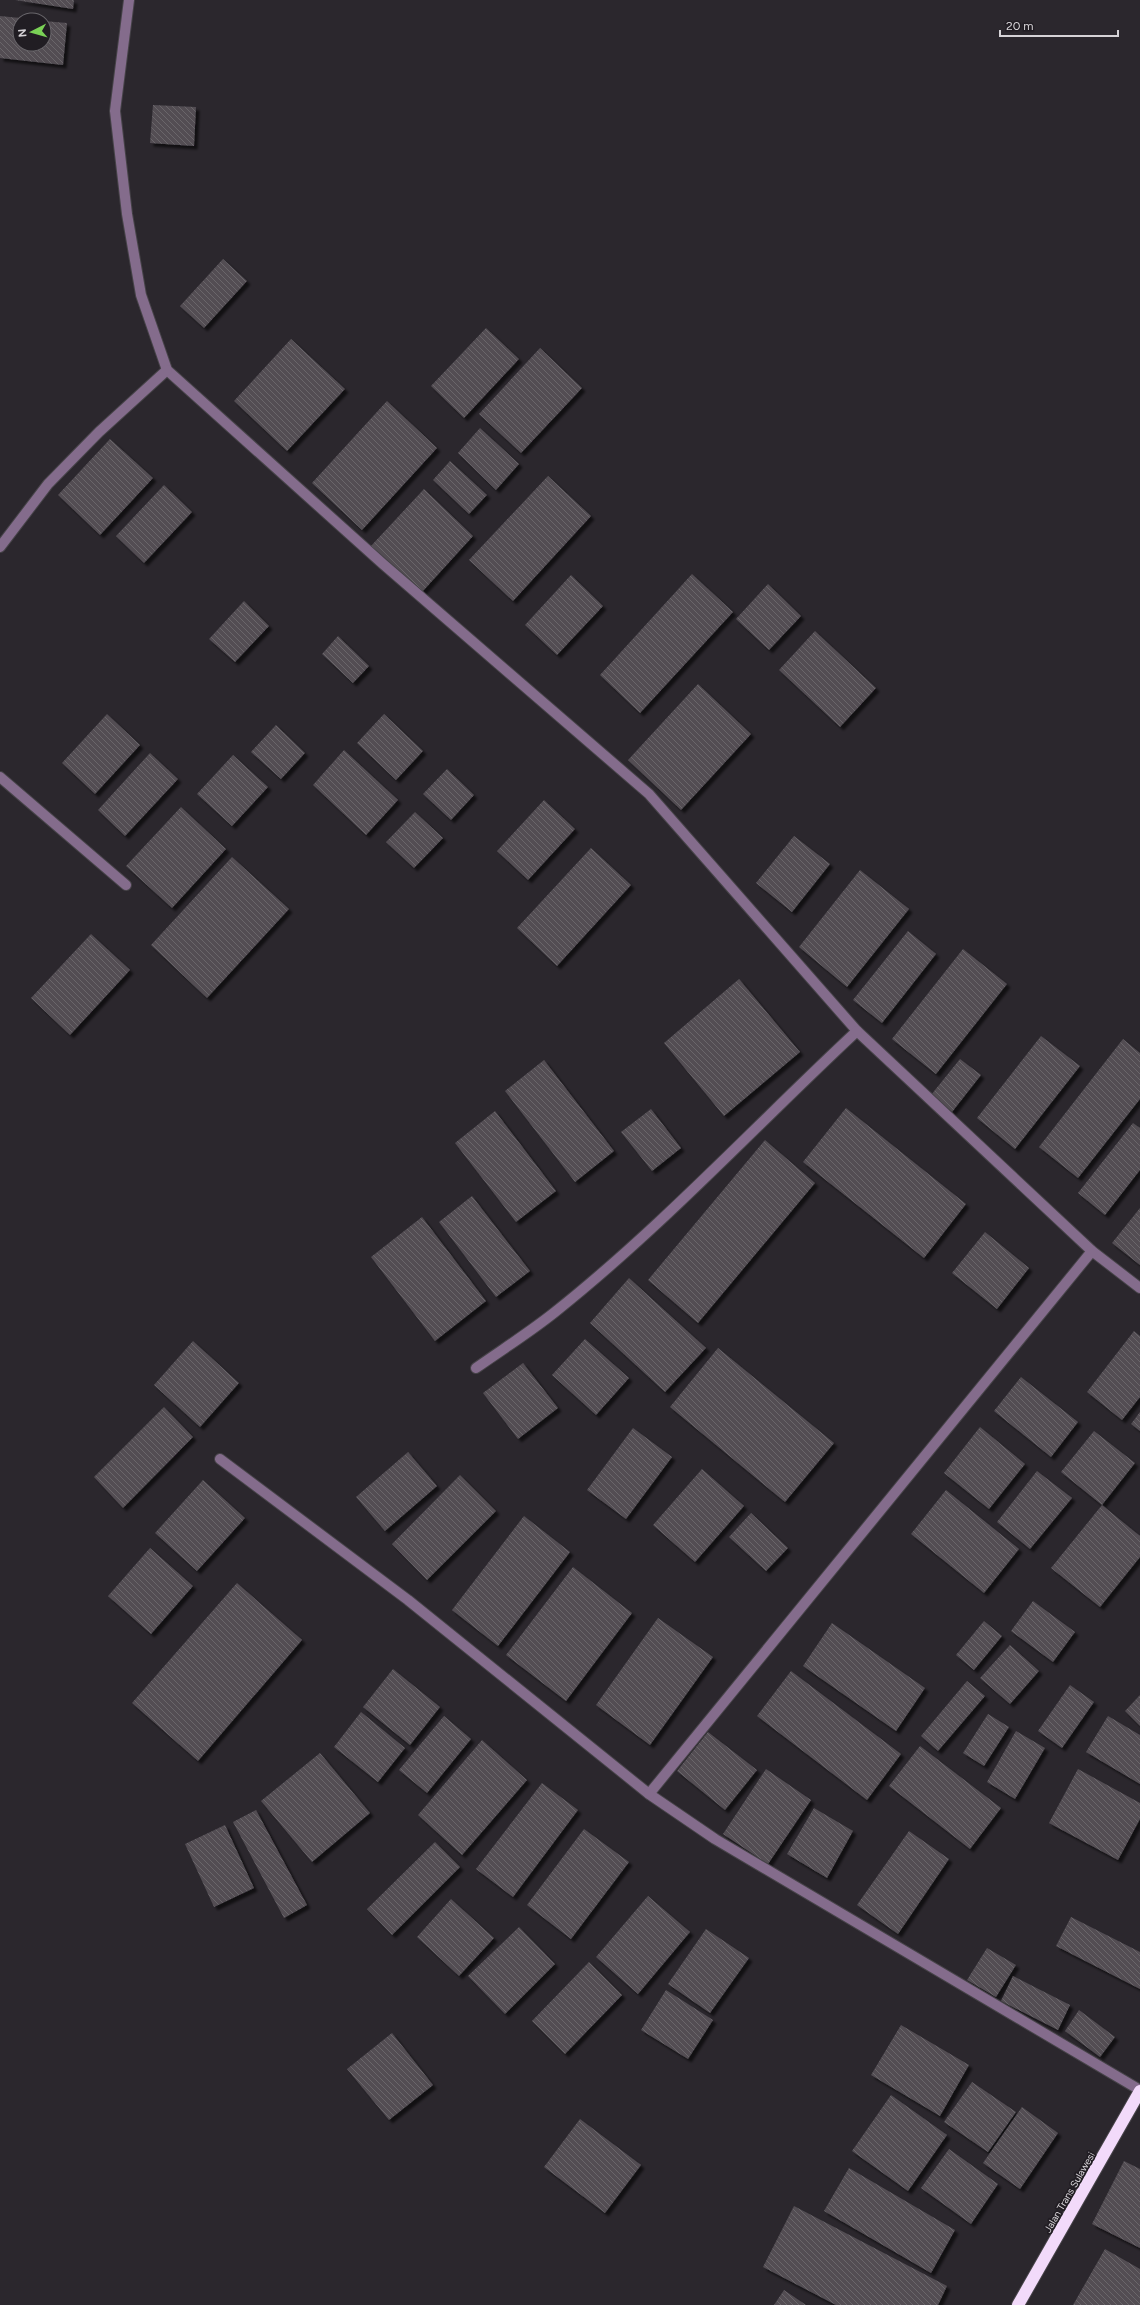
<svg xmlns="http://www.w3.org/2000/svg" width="1140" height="2305" font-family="Figtree,sans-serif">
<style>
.building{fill:url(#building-back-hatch);filter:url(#shadow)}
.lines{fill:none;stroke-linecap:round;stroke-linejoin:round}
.minor-casing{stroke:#464348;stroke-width:12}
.highway-casing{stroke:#464348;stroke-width:14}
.minor{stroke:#846c8c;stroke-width:10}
.highway{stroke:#f2dafa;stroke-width:12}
.labels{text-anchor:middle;stroke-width:3.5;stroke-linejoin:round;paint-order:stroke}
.street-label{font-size:10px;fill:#d6d3d7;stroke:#211d23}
</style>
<defs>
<pattern id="building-back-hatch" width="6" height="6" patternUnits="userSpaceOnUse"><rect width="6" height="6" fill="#524d53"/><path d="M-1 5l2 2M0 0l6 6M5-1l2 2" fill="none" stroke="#6a666b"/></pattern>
<filter id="shadow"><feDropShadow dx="3.5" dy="3.5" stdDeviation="1" flood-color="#0009"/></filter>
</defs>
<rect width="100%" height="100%" fill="#2b272d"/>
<g class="building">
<polygon points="15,0 74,0 73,9"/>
<polygon points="0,16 30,19 20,20 20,44 44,44 44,21 67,23 63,65 0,58"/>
<polygon points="153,105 196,107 194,146 150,143"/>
<polygon points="223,259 247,281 204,328 180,306"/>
<polygon points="486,328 519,359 464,418 431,386"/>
<polygon points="291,339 345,389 287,451 234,401"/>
<polygon points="540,348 582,388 521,453 479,414"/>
<polygon points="387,401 437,448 362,530 312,483"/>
<polygon points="480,428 519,464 496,490 458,453"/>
<polygon points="110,439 153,478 100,535 58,495"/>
<polygon points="450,461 487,495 469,514 433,480"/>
<polygon points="548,476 591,516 513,601 469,560"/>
<polygon points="164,485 192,512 144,563 116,536"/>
<polygon points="424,489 473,536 422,592 371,546"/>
<polygon points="692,574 733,612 640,713 600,675"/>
<polygon points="571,575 603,606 557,655 525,625"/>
<polygon points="768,584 801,616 769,650 736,619"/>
<polygon points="244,601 269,626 235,662 209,639"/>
<polygon points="815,631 876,688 840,727 779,670"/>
<polygon points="338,636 369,666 353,683 322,654"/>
<polygon points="698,684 751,734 681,810 628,760"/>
<polygon points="107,714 140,745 95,794 62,763"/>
<polygon points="384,714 423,751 396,780 357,743"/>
<polygon points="276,725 305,753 281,779 251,752"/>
<polygon points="344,750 398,800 366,835 313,785"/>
<polygon points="150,753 178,779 125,836 98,810"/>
<polygon points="233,755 268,787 232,826 197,794"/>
<polygon points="447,769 474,795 451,820 423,794"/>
<polygon points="544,800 575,829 528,880 497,851"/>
<polygon points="181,807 226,849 172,908 126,866"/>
<polygon points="415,812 443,838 414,868 386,842"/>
<polygon points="794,836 830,864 792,912 756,883"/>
<polygon points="591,848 631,885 557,966 517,928"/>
<polygon points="232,857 289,909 207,998 151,945"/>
<polygon points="860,870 909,909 847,987 799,947"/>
<polygon points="908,931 936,954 882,1023 853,1000"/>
<polygon points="91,934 130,970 70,1035 31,998"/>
<polygon points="963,949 1007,984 936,1074 892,1039"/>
<polygon points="739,979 800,1052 724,1116 664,1043"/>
<polygon points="1041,1036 1080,1066 1015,1149 977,1118"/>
<polygon points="1123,1039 1140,1053 1140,1099 1078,1178 1039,1147"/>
<polygon points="960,1059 981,1075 952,1112 931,1095"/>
<polygon points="544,1060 614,1151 575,1182 505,1091"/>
<polygon points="846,1108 966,1204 924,1258 803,1162"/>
<polygon points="651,1109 681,1148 652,1171 621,1132"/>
<polygon points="495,1111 556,1191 516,1222 455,1143"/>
<polygon points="1133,1123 1140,1128 1140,1170 1105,1215 1078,1193"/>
<polygon points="765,1140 815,1183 698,1323 648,1280"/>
<polygon points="472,1196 530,1271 496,1297 439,1222"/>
<polygon points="1140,1208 1140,1265 1112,1243"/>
<polygon points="422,1217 486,1301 435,1341 371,1257"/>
<polygon points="985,1232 1029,1268 997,1309 952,1273"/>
<polygon points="629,1278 706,1348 665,1392 590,1323"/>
<polygon points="1134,1331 1140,1336 1140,1397 1122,1420 1087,1392"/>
<polygon points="585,1339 629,1378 596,1415 552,1375"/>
<polygon points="193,1341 239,1383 200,1427 154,1385"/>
<polygon points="718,1348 834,1443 785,1502 670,1407"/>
<polygon points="523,1363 558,1408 518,1439 483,1393"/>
<polygon points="1021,1377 1078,1422 1051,1457 994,1411"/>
<polygon points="164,1407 193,1437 123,1508 94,1477"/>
<polygon points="1140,1412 1140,1431 1131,1424"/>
<polygon points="980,1427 1025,1464 989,1509 944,1473"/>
<polygon points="633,1428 672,1457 626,1519 587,1490"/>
<polygon points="1094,1431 1135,1463 1102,1505 1061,1472"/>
<polygon points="408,1452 437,1486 385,1531 356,1497"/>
<polygon points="702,1469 744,1506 695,1562 653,1525"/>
<polygon points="1037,1471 1072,1498 1030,1549 997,1522"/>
<polygon points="460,1475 496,1511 427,1580 392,1544"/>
<polygon points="203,1480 245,1518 197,1571 155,1533"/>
<polygon points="946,1490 1019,1549 984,1593 911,1534"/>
<polygon points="1102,1505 1140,1536 1140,1557 1100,1607 1051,1568"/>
<polygon points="751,1513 788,1548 766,1571 729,1537"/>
<polygon points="524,1516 570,1552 498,1646 452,1610"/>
<polygon points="150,1548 193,1586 151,1634 108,1596"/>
<polygon points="573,1567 632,1613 566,1701 506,1655"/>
<polygon points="237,1583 302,1640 198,1761 132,1703"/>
<polygon points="1033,1601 1075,1632 1053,1662 1011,1631"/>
<polygon points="658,1618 713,1657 650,1745 596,1705"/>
<polygon points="984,1621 1002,1636 974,1670 956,1655"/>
<polygon points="832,1623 925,1688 896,1731 803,1666"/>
<polygon points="1010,1645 1039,1671 1010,1704 980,1678"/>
<polygon points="393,1669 440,1707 410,1745 363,1707"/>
<polygon points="791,1671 901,1754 867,1800 757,1716"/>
<polygon points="967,1681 985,1696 938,1751 921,1736"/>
<polygon points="1070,1685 1094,1702 1062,1748 1038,1731"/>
<polygon points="1140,1695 1140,1726 1125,1711"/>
<polygon points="361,1712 405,1748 378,1782 334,1747"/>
<polygon points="988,1714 1009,1727 984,1766 963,1753"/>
<polygon points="444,1716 471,1739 427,1793 399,1770"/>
<polygon points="1108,1716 1140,1735 1140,1784 1086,1752"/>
<polygon points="1016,1731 1045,1748 1015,1799 987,1782"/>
<polygon points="708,1732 757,1770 725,1810 677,1771"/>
<polygon points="482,1740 527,1780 462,1855 418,1815"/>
<polygon points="920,1746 1001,1808 970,1849 889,1786"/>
<polygon points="320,1753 370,1813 312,1862 261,1801"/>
<polygon points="766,1769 811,1800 768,1864 723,1834"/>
<polygon points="1078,1769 1140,1803 1140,1819 1118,1860 1049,1823"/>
<polygon points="542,1783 578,1810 513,1897 476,1869"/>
<polygon points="814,1808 853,1831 827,1878 787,1854"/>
<polygon points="256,1810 307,1905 284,1918 233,1822"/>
<polygon points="225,1825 254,1888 214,1907 185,1844"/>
<polygon points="584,1829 629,1862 571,1939 527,1905"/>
<polygon points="909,1831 949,1859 898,1934 857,1905"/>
<polygon points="435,1842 460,1867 392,1935 367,1909"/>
<polygon points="648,1896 690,1932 638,1994 596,1957"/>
<polygon points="451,1899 494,1938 459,1976 417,1937"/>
<polygon points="1071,1917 1140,1952 1140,1989 1056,1946"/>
<polygon points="519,1927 555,1964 505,2014 468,1976"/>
<polygon points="706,1929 749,1958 710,2013 668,1984"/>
<polygon points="987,1948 1016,1965 996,1997 967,1980"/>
<polygon points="589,1962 622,1995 565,2054 532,2021"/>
<polygon points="1013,1976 1070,2005 1058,2030 1001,2001"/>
<polygon points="666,1990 713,2020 688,2059 641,2030"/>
<polygon points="1079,2010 1115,2037 1100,2057 1065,2031"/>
<polygon points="901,2025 969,2065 940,2116 871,2075"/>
<polygon points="392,2033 433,2085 389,2120 347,2069"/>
<polygon points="972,2082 1016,2112 988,2152 944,2122"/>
<polygon points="891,2095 947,2135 908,2191 852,2151"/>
<polygon points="1022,2107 1058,2133 1020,2189 983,2163"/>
<polygon points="580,2119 641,2165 605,2213 544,2167"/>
<polygon points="949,2149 998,2184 971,2224 921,2188"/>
<polygon points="1124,2161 1140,2169 1140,2248 1092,2224"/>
<polygon points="849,2168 955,2230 931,2273 824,2211"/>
<polygon points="794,2206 947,2286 938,2305 836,2305 763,2267"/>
<polygon points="1105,2249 1140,2269 1140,2305 1073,2305"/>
<polygon points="784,2290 806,2305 774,2305"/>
</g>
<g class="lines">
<g class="minor-casing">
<g id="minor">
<polyline points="129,0 115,111 127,214 141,295 167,370 383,564 649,794 857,1031 1092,1251 1140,1288"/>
<polyline points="0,547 48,484 99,432 167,370"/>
<polyline points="0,777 126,885"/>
<path d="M476,1368C503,1349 530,1332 555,1312C663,1226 757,1124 857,1031"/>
<polyline points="220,1459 408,1600 649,1794 715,1839 1140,2090"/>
<polyline points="649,1794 1092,1251"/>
</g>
</g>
<g class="highway-casing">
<polyline id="highway" points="1018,2305 1140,2091"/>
</g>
<use href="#minor" class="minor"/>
<use href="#highway" class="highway"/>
</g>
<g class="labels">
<g class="street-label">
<text transform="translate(1069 2192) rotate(-60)" y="4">Jalan Trans Sulawesi</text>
</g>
</g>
<g transform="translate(32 32) rotate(264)"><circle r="19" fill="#211d23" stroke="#69666b"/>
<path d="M0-3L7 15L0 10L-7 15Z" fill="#7ad156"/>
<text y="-6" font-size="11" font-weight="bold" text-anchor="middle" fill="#d6d3d7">N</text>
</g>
<path d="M1000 30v6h118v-6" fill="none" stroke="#d6d3d7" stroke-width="2"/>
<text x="1006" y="30" font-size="12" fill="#d6d3d7" stroke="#211d23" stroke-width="3" paint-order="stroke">20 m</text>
</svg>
